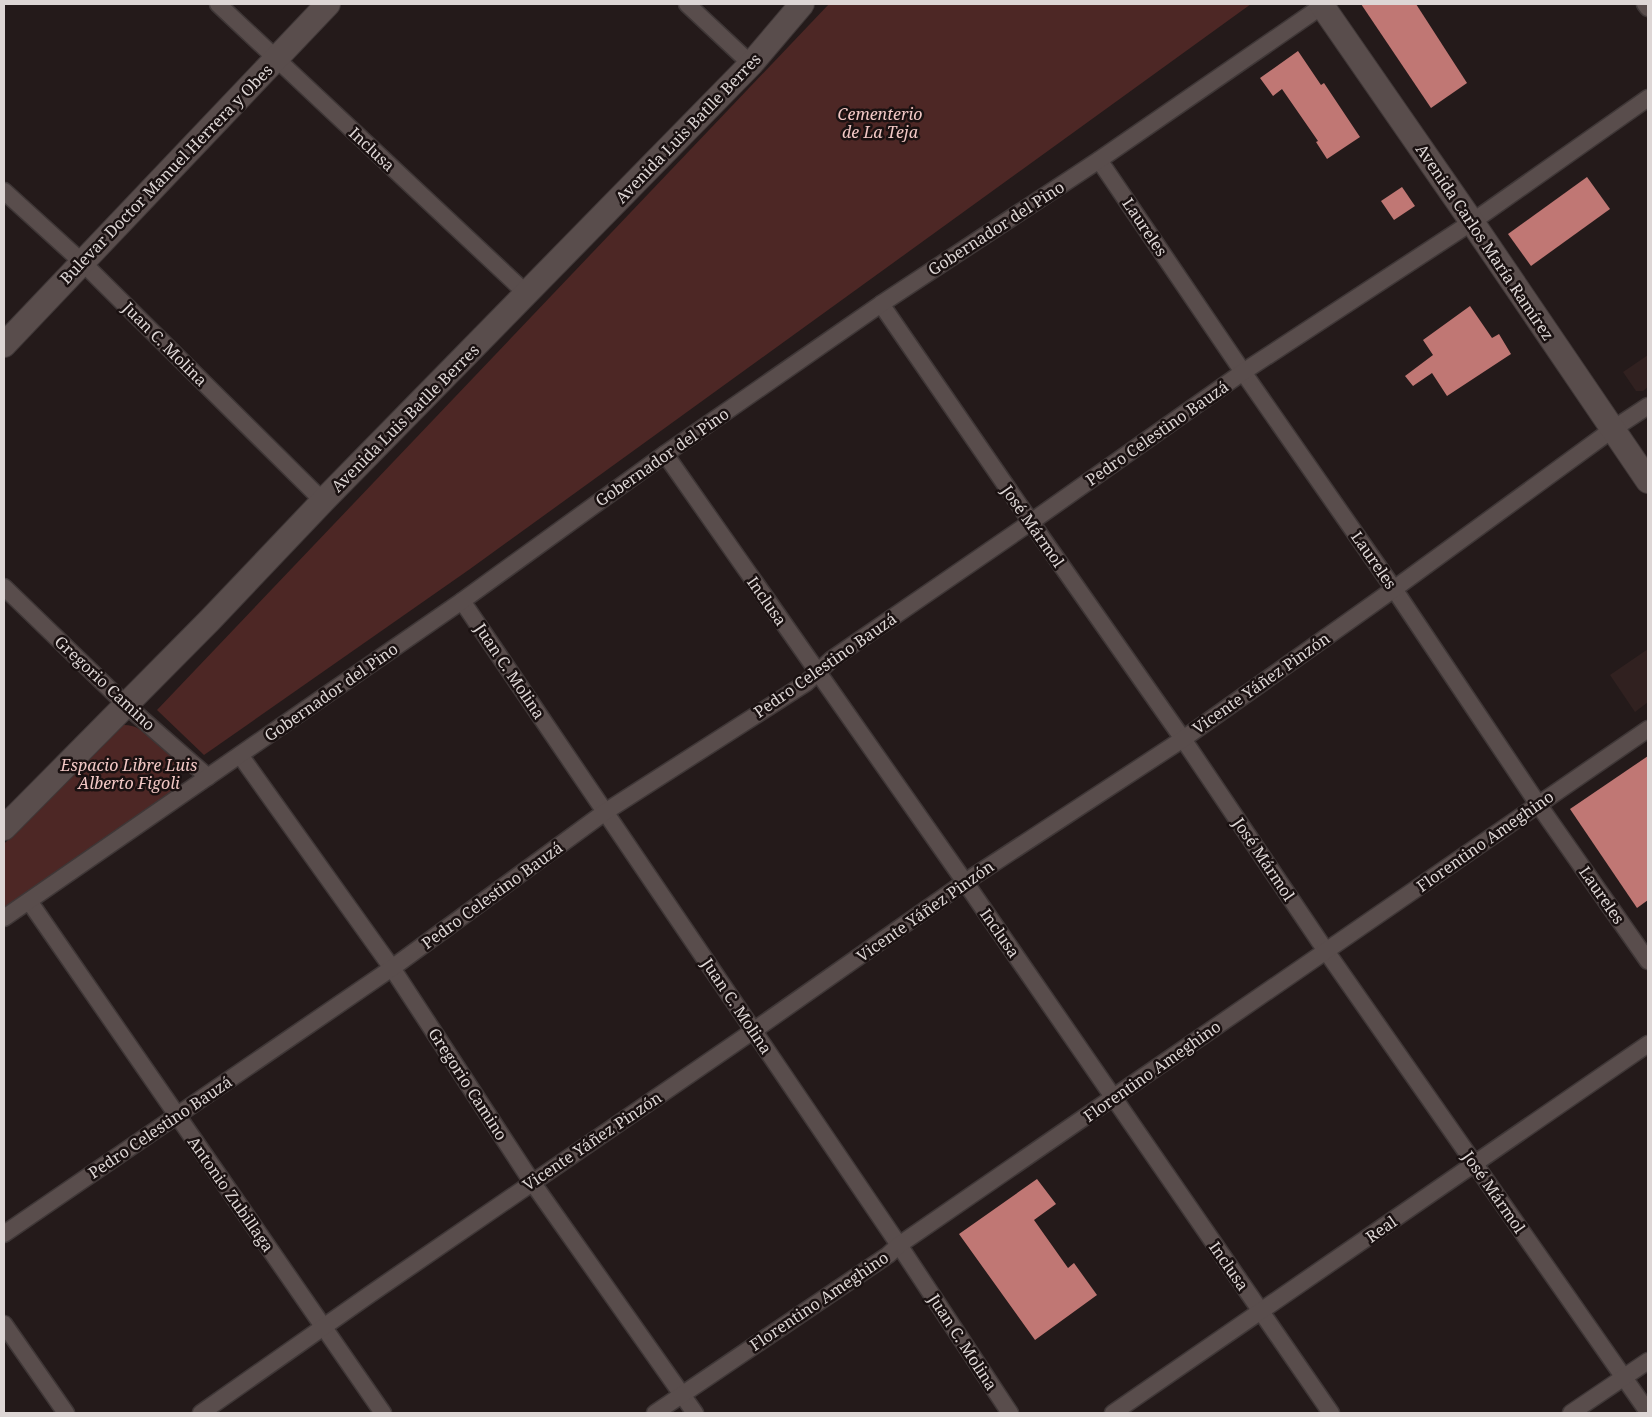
<svg xmlns="http://www.w3.org/2000/svg" width="1652" height="1417" font-family="'Noto Serif',serif">
<style>
.built{fill:#312120}
.green{fill:#4d2725}
.building{fill:#c07774}
.lines{fill:none;stroke-linecap:round;stroke-linejoin:round}
.street-casing{stroke:#3f3737;stroke-width:19}
.secondary-casing{stroke:#3f3737;stroke-width:26}
.street{stroke:#594d4c;stroke-width:16}
.secondary{stroke:#594d4c;stroke-width:24}
.labels{text-anchor:middle;stroke-width:5;stroke-linejoin:round;paint-order:stroke}
.park-label{font-size:16px;font-style:italic;fill:#f2c8c5;stroke:#1a1111}
.street-label{font-size:16px;fill:#ddd6d5;stroke:#1a1111}
</style>
<rect width="100%" height="100%" fill="#241a1a"/>
<g class="built">
<polygon points="1648,355 1648,387 1643,391 1636,391 1623,372"/>
<polygon points="1648,649 1648,702 1635,712 1610,675"/>
</g>
<g class="green">
<polygon points="829,4 1251,4 470,569 204,755 157,710"/>
<path d="M124,725C130,725 134,726 139,729C149,734 176,757 179,767C181,775 179,783 176,790L4,909V844L116,730Z"/>
</g>
<g class="building">
<polygon points="1361,4 1416,4 1467,83 1431,108"/>
<polygon points="1298,51 1321,85 1324,83 1360,137 1327,159 1316,142 1318,141 1282,89 1273,96 1260,78"/>
<polygon points="1587,177 1610,209 1531,266 1508,234"/>
<polygon points="1402,187 1415,206 1394,220 1381,201"/>
<polygon points="1470,306 1492,338 1499,334 1511,354 1447,396 1432,373 1413,386 1405,376 1433,355 1423,340"/>
<polygon points="1648,756 1648,900 1637,908 1570,809"/>
<polygon points="1037,1179 1056,1204 1034,1220 1068,1268 1074,1263 1097,1295 1035,1340 959,1234"/>
</g>
<g class="lines">
<g class="street-casing">
<g id="street">
<polyline points="218,4 527,294"/>
<polyline points="687,4 751,64"/>
<polyline points="1645,4 1648,8"/>
<polyline points="1099,160 1243,372 1394,589 1538,804 1648,961"/>
<polyline points="4,191 82,262 323,501"/>
<polyline points="881,304 1031,522 1183,739 1326,951 1648,1412"/>
<polyline points="665,454 965,882 1331,1413"/>
<polyline points="4,587 126,705 208,777"/>
<polyline points="462,601 899,1245 1010,1413"/>
<polyline points="240,755 392,968 532,1182 695,1413"/>
<polyline points="29,901 383,1413"/>
<polyline points="4,918 462,601 665,454 881,304 1099,160 1325,4"/>
<polyline points="4,1234 392,968 605,812 806,683 832,659 1031,522 1243,372 1472,222 1648,98"/>
<polyline points="4,1324 66,1413"/>
<polyline points="201,1413 369,1295 753,1031 965,882 1183,739 1394,589 1613,429 1648,406"/>
<polyline points="655,1413 888,1255 899,1245 1648,729"/>
<polyline points="1113,1413 1648,1044"/>
<polyline points="1571,1413 1648,1361"/>
</g>
</g>
<g class="secondary-casing">
<g id="secondary">
<polyline points="1321,4 1472,222 1648,481"/>
<polyline points="4,345 328,4"/>
<polyline points="4,828 210,620 323,501 751,64 802,4"/>
</g>
</g>
<use href="#street" class="street"/>
<use href="#secondary" class="secondary"/>
</g>
<g class="labels">
<g class="park-label">
<text x="880" y="120">Cementerio<tspan x="880" dy="18">de La Teja</tspan></text>
<text x="129" y="771">Espacio Libre Luis<tspan x="129" dy="18">Alberto Figoli</tspan></text>
</g>
<g class="street-label">
<text transform="translate(688 128) rotate(-46)" y="6">Avenida Luis Batlle Berres</text>
<text transform="translate(372 149) rotate(43)" y="6">Inclusa</text>
<text transform="translate(166 174) rotate(-46)" y="6">Bulevar Doctor Manuel Herrera y Obes</text>
<text transform="translate(1145 227) rotate(56)" y="6">Laureles</text>
<text transform="translate(996 228) rotate(-33)" y="6">Gobernador del Pino</text>
<text transform="translate(1485 242) rotate(56)" y="6">Avenida Carlos María Ramírez</text>
<text transform="translate(165 344) rotate(45)" y="6">Juan C. Molina</text>
<text transform="translate(405 418) rotate(-45)" y="6">Avenida Luis Batlle Berres</text>
<text transform="translate(1157 433) rotate(-35)" y="6">Pedro Celestino Bauzá</text>
<text transform="translate(662 457) rotate(-35)" y="6">Gobernador del Pino</text>
<text transform="translate(1033 526) rotate(55)" y="6">José Mármol</text>
<text transform="translate(1374 560) rotate(55)" y="6">Laureles</text>
<text transform="translate(767 601) rotate(55)" y="6">Inclusa</text>
<text transform="translate(825 665) rotate(-35)" y="6">Pedro Celestino Bauzá</text>
<text transform="translate(510 671) rotate(56)" y="6">Juan C. Molina</text>
<text transform="translate(105 683) rotate(43)" y="6">Gregorio Camino</text>
<text transform="translate(1261 683) rotate(-35)" y="6">Vicente Yáñez Pinzón</text>
<text transform="translate(331 692) rotate(-35)" y="6">Gobernador del Pino</text>
<text transform="translate(1485 841) rotate(-35)" y="6">Florentino Ameghino</text>
<text transform="translate(1264 859) rotate(56)" y="6">José Mármol</text>
<text transform="translate(492 895) rotate(-36)" y="6">Pedro Celestino Bauzá</text>
<text transform="translate(1602 895) rotate(55)" y="6">Laureles</text>
<text transform="translate(925 911) rotate(-35)" y="6">Vicente Yáñez Pinzón</text>
<text transform="translate(1000 933) rotate(55)" y="6">Inclusa</text>
<text transform="translate(737 1006) rotate(56)" y="6">Juan C. Molina</text>
<text transform="translate(1152 1071) rotate(-35)" y="6">Florentino Ameghino</text>
<text transform="translate(468 1084) rotate(57)" y="6">Gregorio Camino</text>
<text transform="translate(160 1127) rotate(-34)" y="6">Pedro Celestino Bauzá</text>
<text transform="translate(592 1141) rotate(-34)" y="6">Vicente Yáñez Pinzón</text>
<text transform="translate(1494 1192) rotate(55)" y="6">José Mármol</text>
<text transform="translate(231 1194) rotate(55)" y="6">Antonio Zubillaga</text>
<text transform="translate(1381 1229) rotate(-35)" y="6">Real</text>
<text transform="translate(1229 1266) rotate(55)" y="6">Inclusa</text>
<text transform="translate(819 1301) rotate(-34)" y="6">Florentino Ameghino</text>
<text transform="translate(963 1342) rotate(57)" y="6">Juan C. Molina</text>
</g>
</g>
<rect width="1652" height="1417" fill="none" stroke="#ddd6d5" stroke-width="10"/>
</svg>
